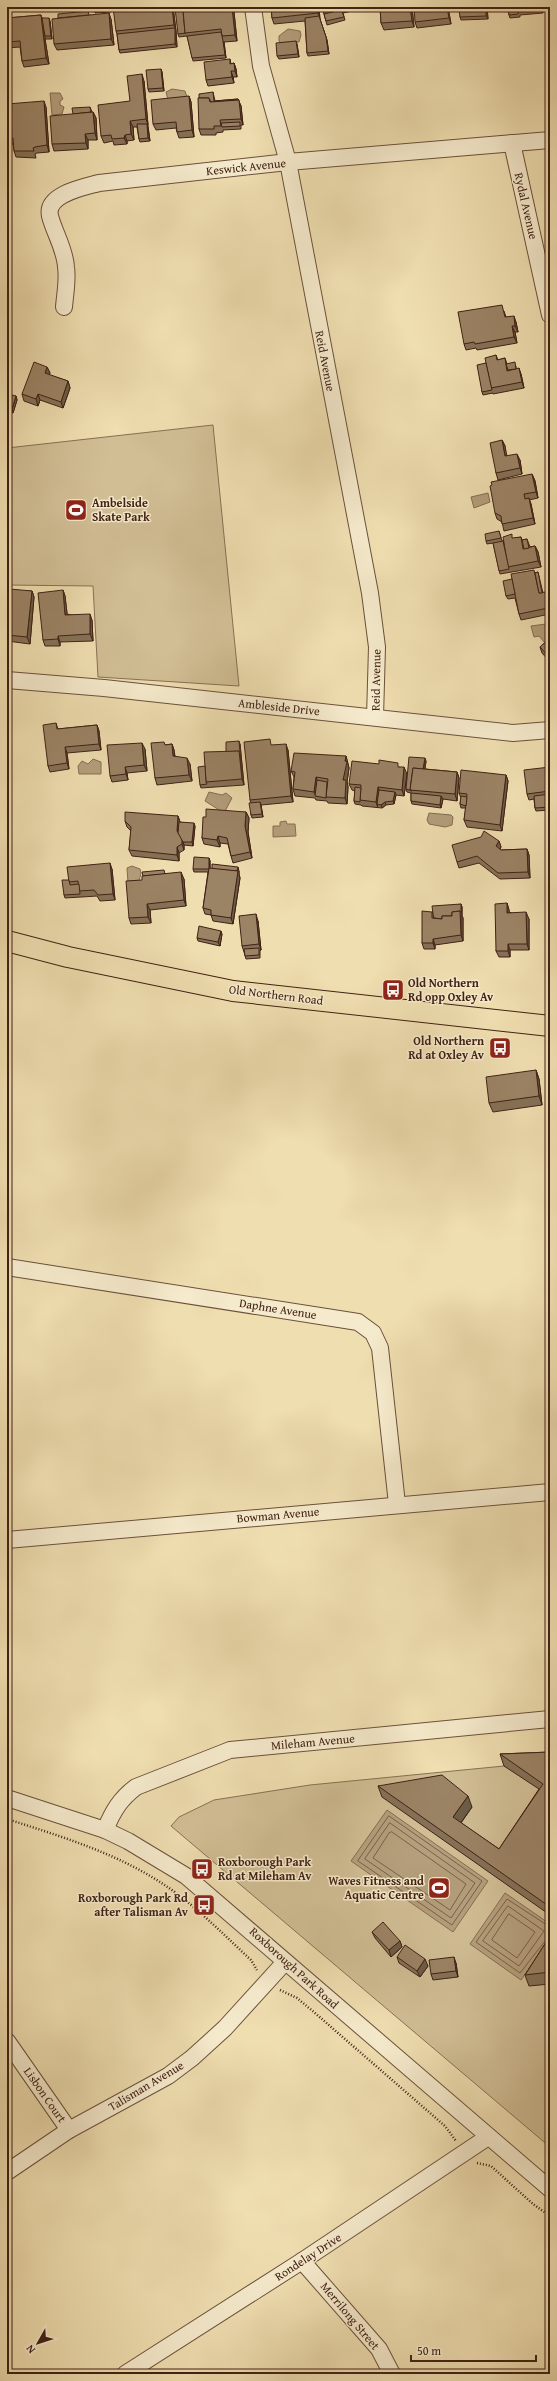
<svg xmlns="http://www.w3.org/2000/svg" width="557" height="2381" font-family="'Gentium Book Plus',serif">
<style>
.green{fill:#d1be95;stroke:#887054}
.water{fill:#b49e7b;stroke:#866c52}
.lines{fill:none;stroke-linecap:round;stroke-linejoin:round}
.shore{stroke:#7a6048;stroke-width:1}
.minor-casing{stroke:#6c503b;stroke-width:18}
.major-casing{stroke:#402114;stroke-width:22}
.path{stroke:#402114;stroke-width:2.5;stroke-dasharray:1 2;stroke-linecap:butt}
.minor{stroke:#f5eacc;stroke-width:16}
.major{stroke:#efdeb0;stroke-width:20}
.wall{fill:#857157;stroke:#402114}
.shaded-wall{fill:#6c5c47;stroke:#402114}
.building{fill:#9b8365;stroke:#402114}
.labels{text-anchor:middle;stroke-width:3;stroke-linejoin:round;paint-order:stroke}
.street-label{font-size:12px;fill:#402114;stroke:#f5eacc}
.poi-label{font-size:12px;font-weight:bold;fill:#402114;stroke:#f5eacc;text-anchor:start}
</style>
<rect width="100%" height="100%" fill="#efdeb0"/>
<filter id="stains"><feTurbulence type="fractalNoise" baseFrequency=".005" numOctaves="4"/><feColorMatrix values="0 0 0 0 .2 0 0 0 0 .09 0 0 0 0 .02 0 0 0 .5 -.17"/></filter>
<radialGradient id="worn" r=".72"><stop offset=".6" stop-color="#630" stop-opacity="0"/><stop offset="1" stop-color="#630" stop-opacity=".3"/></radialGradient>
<g class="green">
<polygon points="213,425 239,686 98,677 93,586 7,585 7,448"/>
<polygon points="550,1763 550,2147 171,1826 179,1817 214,1800 310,1785 504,1766"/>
</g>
<g class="water">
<polygon points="288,29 300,31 301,35 299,42 281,43 279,41 279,36"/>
<polygon points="172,89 185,91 187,97 168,100 166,92"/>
<polygon points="50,93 60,93 63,99 60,101 60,105 64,107 62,114 52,115"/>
<polygon points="488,493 490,502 474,508 471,497"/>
<polygon points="546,624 550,628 550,638 545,643 539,636 534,637 531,626"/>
<polygon points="93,759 101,762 101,774 79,774 78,766 82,761 88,764"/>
<polygon points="209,792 222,795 226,793 232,798 224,813 205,801"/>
<polygon points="429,813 451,815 453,817 452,825 445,827 429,824 427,820"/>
<polygon points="286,821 287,824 295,824 296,836 273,837 273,826 280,826 280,822"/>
<polygon points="132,866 140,869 141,873 139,881 128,883 127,868"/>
<polygon points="387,1810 488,1881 453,1932 351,1861"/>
<polygon points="505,1893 550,1924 550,1938 521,1980 470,1944"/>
</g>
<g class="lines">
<g class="shore">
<polygon points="389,1816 482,1881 452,1925 358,1861"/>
<polygon points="390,1823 475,1883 451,1918 365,1859"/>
<polygon points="392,1832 466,1884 450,1910 373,1858 389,1833"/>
<polygon points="508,1906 544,1931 519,1966 483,1941"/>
<polygon points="509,1914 535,1932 517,1958 492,1940"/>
<polyline points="549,1936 520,1973 476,1942 507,1899 550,1927"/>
</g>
<g class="minor-casing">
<g id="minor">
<polyline points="253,7 261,66 288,162 370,593 377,647 375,717"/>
<polyline points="512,143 550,315"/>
<path d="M64,307C65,294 68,280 66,267C65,249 54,232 50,216C45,194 85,187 99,183L288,162L550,140"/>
<polyline points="7,680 104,688 513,733 550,730"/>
<polyline points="7,1267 358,1322 373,1333 380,1348 397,1504"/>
<polyline points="7,1540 550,1492"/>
<polyline points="7,1798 105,1830 128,1841 186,1876 550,2189"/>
<path d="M105,1830C113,1811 120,1799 136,1787L230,1750L550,1719"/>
<polyline points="7,2041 69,2130"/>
<polyline points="7,2172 69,2130 168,2076 192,2058 225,2028 285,1962"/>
<polyline points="302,2261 379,2349 392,2374"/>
<polyline points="125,2374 302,2261 488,2137"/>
</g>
</g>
<g class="major-casing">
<polyline id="major" points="7,941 68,957 233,991 550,1026"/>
</g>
<g class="path">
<path d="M7,1819C66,1838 126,1856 176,1893C203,1913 226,1937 251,1960L257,1970"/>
<polyline points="280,1990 297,1998 315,2013 445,2126 456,2141"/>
<polyline points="477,2163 491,2166 533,2204 550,2216"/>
</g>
<use href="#minor" class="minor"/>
<use href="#major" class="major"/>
</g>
<g class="wall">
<polygon points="94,7 110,7 111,12 95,13"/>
<polygon points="173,7 176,31 177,47 120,53 119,50 117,34 116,31"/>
<polygon points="194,7 210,7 234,12 237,41 224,42 226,58 193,61 187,36 179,37 178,34 187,9 194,9"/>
<polygon points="271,7 319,7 320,20 327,40 329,54 308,56 307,53 305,21 274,24 272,18"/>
<polygon points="322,7 364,7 365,8 343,13 345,20 327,25"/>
<polygon points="380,7 412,7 414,27 384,30 381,23"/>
<polygon points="448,7 451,24 417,28 415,22"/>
<polygon points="460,7 487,7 488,19 461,20 460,17 461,9"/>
<polygon points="508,7 543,7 543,13 520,15 520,17 510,18 509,15"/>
<polygon points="41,15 42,18 50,21 52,39 45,39 49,64 24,67 22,61 20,47 7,48 7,18"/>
<polygon points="90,15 111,19 114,45 57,50 54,44"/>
<polygon points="297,44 299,57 279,59 277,56"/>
<polygon points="230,59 231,64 234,63 236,69 237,77 233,77 234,83 208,86 206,80"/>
<polygon points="161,69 162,72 164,91 149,92 148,89"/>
<polygon points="144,81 148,125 148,126 150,141 140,142 139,139 137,127 133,127 134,140 127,141 127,144 114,145 113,141 104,143 101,136 130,101"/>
<polygon points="213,92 215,101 238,99 241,106 243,125 241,125 241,129 223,130 223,132 216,133 216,135 201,135 199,129"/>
<polygon points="189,96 191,102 194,137 179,138 177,132 176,128 156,130 153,124"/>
<polygon points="7,104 46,107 49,152 37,153 35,154 36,158 16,157 14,151 13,144 7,144"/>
<polygon points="90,107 92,112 93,112 96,118 97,140 88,140 88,149 54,151 52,144"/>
<polygon points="504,311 506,317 516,322 518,332 515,332 517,343 477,350 476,348 466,350 464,344"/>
<polygon points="496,355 498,360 505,358 507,364 516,366 516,369 521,374 524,388 493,394 493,393 483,395 482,392 486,363"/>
<polygon points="47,367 50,373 49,375 68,381 70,388 63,408 40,400 38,406 24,401 22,394"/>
<polygon points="7,396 16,396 17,400 13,413 7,411"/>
<polygon points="502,440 505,446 506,456 520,460 522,474 498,480 496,473"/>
<polygon points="532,474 535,481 538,498 529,500 531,504 535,524 504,531 502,522 497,519 495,513"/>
<polygon points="499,531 502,541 521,537 522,540 527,539 530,547 535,546 538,552 541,567 500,574 493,543 487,544 486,541"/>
<polygon points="538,572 543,593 548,598 550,614 521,620 519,614 515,598 508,599 506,596 512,579"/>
<polygon points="63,590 65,596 67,614 92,620 93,641 60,642 60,646 45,646 43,640"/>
<polygon points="32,591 34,597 30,644 7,641 7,592"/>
<polygon points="550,638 550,662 542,653 540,647"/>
<polygon points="56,723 58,729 97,725 99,731 101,750 67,753 69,769 50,772 48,766"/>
<polygon points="172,744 174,750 175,756 190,764 192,781 157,785 155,778 165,745"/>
<polygon points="240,744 244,785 201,788 200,785 226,752"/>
<polygon points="273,745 288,750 293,802 261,805 263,817 252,818 251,815 251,803 250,800"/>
<polygon points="145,749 147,771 127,773 128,780 112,782 110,776"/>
<polygon points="346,756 349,768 347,782 348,787 347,804 328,803 327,801 316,800 315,798 295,796 293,789 294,777 291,771"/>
<polygon points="426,761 425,769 457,772 459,778 457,801 443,799 441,808 412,804 411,801 411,793 407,792 406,789"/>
<polygon points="400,767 407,774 404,796 396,795 394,804 386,805 382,808 362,806 361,805 355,804 354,801 355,791 352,790 349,784"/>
<polygon points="550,767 550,810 536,811 535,808 534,799 529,800 527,794"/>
<polygon points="506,775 508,781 502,831 467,827 464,820 466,808 461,808 460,804 461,798 459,793"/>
<polygon points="246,812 249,818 248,832 252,858 233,863 231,856 228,844 220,843 220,847 204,844 202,838 206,817"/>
<polygon points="178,816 180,822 195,826 193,846 184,845 184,850 179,853 179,861 132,856 129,850 131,831 127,827 125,821"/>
<polygon points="499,841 501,847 500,849 501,850 527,849 529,855 530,878 500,879 479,863 459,868 457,862"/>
<polygon points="209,858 210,861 210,869 239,871 239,874 240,878 233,924 213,921 211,915 205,914 203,908 208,872 194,872 193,869"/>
<polygon points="112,869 115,900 100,901 97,896 82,897 81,897 65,898 64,895 69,880"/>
<polygon points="165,874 184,879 186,906 150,910 151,923 131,924 129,918 142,880"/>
<polygon points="507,903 509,910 509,912 529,919 529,950 510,950 510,957 499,957 496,951"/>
<polygon points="461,904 462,907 462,916 463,918 463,941 435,945 435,949 424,949 422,943 432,912"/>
<polygon points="258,921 261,950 260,951 260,958 246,959 244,952 242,946"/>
<polygon points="222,934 220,946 198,941 197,938"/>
<polygon points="536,1070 539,1079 542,1105 493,1112 489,1103"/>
<polygon points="550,1752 550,1915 382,1797 378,1786 472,1807 461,1823 499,1849 539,1789 504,1766 500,1754"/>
<polygon points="372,1932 400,1941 402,1947 391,1957 375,1938"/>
<polygon points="550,1936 550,1984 529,1986 525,1975"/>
<polygon points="397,1957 428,1966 420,1977 399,1963"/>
<polygon points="456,1963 458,1977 433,1980 431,1974"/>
</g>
<g class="shaded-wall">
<polygon points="172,7 173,7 176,31 177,47 175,44 175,28 174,25"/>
<polygon points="232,7 234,12 237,41 235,35"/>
<polygon points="317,7 319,7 320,20 327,40 329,54 328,51 326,37 318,13"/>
<polygon points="410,7 412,7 414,27 412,21"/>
<polygon points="447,7 448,7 451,24 449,18"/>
<polygon points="486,7 487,7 488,19 486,16"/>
<polygon points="109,13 111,19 114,45 111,39"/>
<polygon points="41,15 43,21 45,36 45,39 49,64 46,58"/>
<polygon points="49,18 50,21 52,39 51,36"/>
<polygon points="223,41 224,42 226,58 225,55"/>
<polygon points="296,41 297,44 299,57 298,54"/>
<polygon points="234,63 236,69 237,77 235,71"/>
<polygon points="161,69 162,72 164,91 163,88"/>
<polygon points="231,71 233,77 234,83 232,77"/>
<polygon points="142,74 144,81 148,125 146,119"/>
<polygon points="189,96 191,102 194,137 192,130"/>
<polygon points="238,99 241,106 243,125 241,119"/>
<polygon points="44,101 46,107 49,152 47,145"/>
<polygon points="93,112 96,118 97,140 95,133"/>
<polygon points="130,121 133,127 134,140 131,134"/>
<polygon points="147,124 148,127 150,141 148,138"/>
<polygon points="85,134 88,140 88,149 86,143"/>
<polygon points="125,135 127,141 127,144 124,138"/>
<polygon points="514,316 516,322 518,332 515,326"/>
<polygon points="512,326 515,332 517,343 514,337"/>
<polygon points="47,367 50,373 47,380 45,373"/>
<polygon points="519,368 521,374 524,388 522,382"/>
<polygon points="68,381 70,388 63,408 61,402"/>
<polygon points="38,394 40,400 38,406 36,399"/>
<polygon points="16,396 17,400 13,413 12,409"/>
<polygon points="502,440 505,446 508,462 505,456"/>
<polygon points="517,454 520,460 522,474 520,468"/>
<polygon points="532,474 535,481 538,498 536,492"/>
<polygon points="529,498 531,504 535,524 533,518"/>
<polygon points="535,546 538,552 541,567 538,561"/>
<polygon points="63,590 65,596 68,621 65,615"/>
<polygon points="32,591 34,597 30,644 27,637"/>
<polygon points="545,592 548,598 550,613 548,608"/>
<polygon points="90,614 92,620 93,641 90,634"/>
<polygon points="58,636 60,642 60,646 58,639"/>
<polygon points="97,725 99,731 101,750 99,744"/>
<polygon points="239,741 240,744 244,785 242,779"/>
<polygon points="142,743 145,749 147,771 144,765"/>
<polygon points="172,744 174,750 175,762 173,756"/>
<polygon points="286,744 288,750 293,802 291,796"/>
<polygon points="65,747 67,753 69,769 67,763"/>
<polygon points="346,756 349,768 347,782 348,787 347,804 345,798 343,780"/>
<polygon points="187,758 190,764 192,781 189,775"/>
<polygon points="425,758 426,761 424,775 423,772"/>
<polygon points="125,767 127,773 128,780 126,774"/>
<polygon points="404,767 407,774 404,796 402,790"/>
<polygon points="457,772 459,778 457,801 455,794"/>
<polygon points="506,775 508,781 502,831 500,825"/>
<polygon points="316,777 318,783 316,796 314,792"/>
<polygon points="378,787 380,793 377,804 378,808 376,802"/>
<polygon points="395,792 396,795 394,804 393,801"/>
<polygon points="441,796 443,799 441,808 440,805"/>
<polygon points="260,802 261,805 263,817 262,814"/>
<polygon points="385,802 386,805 382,808 381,805"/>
<polygon points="246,812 249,818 248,832 252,858 250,852 245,826"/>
<polygon points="178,816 180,822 180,836 177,831"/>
<polygon points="194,823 195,826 193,846 192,842"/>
<polygon points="218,836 220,843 220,847 217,840"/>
<polygon points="182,838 184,845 184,850 182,844"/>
<polygon points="499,841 501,847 498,852 496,846"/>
<polygon points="177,847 179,853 179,861 177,855"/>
<polygon points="527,849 529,855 530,878 528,872"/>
<polygon points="209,858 210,861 210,872 209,869"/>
<polygon points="110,863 112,869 115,900 113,894"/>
<polygon points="238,867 239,871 239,874 240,878 233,924 231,918 237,874"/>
<polygon points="181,872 184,879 186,906 184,900"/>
<polygon points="507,903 509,910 510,919 507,913"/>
<polygon points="147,904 150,910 151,923 148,917"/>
<polygon points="461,904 462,907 462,916 463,918 463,941 461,935"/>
<polygon points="526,912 529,919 529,950 527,944"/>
<polygon points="256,914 258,921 261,950 259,944"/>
<polygon points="221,931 222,934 220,946 218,942"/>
<polygon points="433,939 435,945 435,949 433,943"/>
<polygon points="508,944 510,950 510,957 508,951"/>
<polygon points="536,1070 539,1079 542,1105 539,1096"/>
<polygon points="468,1796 472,1807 457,1828 453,1817"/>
<polygon points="400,1941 402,1947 391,1957 389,1950"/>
<polygon points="454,1957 456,1963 458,1977 456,1971"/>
<polygon points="425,1959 428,1966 420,1977 417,1971"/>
</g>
<g class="building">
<polygon points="94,7 110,7 110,9 94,10"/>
<polygon points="113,7 172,7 174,25 116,31"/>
<polygon points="182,7 186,7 186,10 183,10 185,33 186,33 178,34 175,8"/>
<polygon points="194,7 208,7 208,8 232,7 235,35 222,36 221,29 185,33 183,10 194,9"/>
<polygon points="271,7 317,7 318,13 272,18"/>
<polygon points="322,7 341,7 323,11"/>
<polygon points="380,7 410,7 412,21 381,23"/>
<polygon points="414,7 447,7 449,18 415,22"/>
<polygon points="470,7 486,7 486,16 460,17 459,9 470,8"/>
<polygon points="508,7 542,7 542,10 519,11 518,14 509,15"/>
<polygon points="341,10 342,11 344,17 326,21 324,14"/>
<polygon points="88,11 89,15 58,18 58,14"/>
<polygon points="109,13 111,39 54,44 52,19"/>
<polygon points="41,15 46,58 22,61 20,41 7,42 7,18"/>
<polygon points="319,16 326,37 328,51 307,53 305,18"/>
<polygon points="42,18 49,18 51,36 45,36"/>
<polygon points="175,28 175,44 119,50 117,34"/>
<polygon points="221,32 222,36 223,41 225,55 192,58 187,36"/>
<polygon points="296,41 298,54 277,56 276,43"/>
<polygon points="230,59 230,64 234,63 235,71 231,71 232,77 206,80 204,62"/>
<polygon points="161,69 163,88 148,89 146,70"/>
<polygon points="142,74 146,119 130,121 131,134 125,135 124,138 112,139 111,135 101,136 98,105 130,101 127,76"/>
<polygon points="213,92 214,101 238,99 238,100 211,102 209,98 199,98 199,94"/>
<polygon points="189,96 192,130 177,132 176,122 153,124 151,100"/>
<polygon points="198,98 209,98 210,102 239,100 241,119 220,120 221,126 214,126 214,129 199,129"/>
<polygon points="44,101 47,145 35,147 33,148 34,151 14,151 13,138 7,138 7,104"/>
<polygon points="90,107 91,112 73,114 72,108"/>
<polygon points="93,112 95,133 85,134 86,143 52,144 50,116"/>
<polygon points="240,122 240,126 222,127 221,123"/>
<polygon points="137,124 147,124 148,138 139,139"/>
<polygon points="502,305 505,317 514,316 515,326 512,326 514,337 475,344 474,342 464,344 458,312"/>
<polygon points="496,355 497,360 505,358 507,371 519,368 522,382 491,388 485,358"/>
<polygon points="34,362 47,367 45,373 68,381 61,402 38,394 36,399 22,394"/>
<polygon points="515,362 516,369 508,370 506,364"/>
<polygon points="486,363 492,390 482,392 477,365"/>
<polygon points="8,394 16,396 12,409 7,408 7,396"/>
<polygon points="502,440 505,456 517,454 520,468 496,473 490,443"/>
<polygon points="532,474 536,492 524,494 525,499 529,498 533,518 502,524 501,516 495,513 490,486 492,485 491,482"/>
<polygon points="499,531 501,538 486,541 485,534"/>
<polygon points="512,534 512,538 521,537 523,549 535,546 538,561 508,567 503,537"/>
<polygon points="527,539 529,548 524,549 522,540"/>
<polygon points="503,541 509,569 499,571 493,543"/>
<polygon points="534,570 539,593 545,592 548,608 519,614 511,574"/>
<polygon points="538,572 542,593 539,593 535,573"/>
<polygon points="512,579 515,594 506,596 503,581"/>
<polygon points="10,589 32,591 27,637 7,635 7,616 8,616"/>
<polygon points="63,590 65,615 90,614 90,634 58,636 58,639 43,640 38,593"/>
<polygon points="7,592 10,592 8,616 7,616"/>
<polygon points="550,638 550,658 540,647"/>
<polygon points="56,723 57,729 97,725 99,744 65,747 67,763 48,766 43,725"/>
<polygon points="270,739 271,745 286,744 291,796 250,800 244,742"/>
<polygon points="239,741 240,752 239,751 226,752 226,742"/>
<polygon points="164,742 165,745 172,744 173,756 187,758 189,775 155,778 151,743"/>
<polygon points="142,743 144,765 125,767 126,774 110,776 107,745"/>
<polygon points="239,751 242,779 206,782 204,752"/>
<polygon points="294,753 346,756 345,761 347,762 343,780 346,780 345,798 326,797 328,779 316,777 314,792 293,789 295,772 291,771"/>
<polygon points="409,757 425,758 423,769 413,768 410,790 412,791 406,789"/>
<polygon points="379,760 398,763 398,767 404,767 402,790 378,787 376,802 360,800 361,785 349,784 352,761 379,764"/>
<polygon points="205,766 206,782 207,784 200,785 198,767"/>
<polygon points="550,767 550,791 527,794 524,770"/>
<polygon points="413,768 457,772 455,794 410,790"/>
<polygon points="461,770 506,775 500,825 464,820 467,794 459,793"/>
<polygon points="317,780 327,782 326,797 326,798 315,796"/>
<polygon points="355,787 361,788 360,800 360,802 354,801"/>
<polygon points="379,790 395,792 393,801 385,802 381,805 377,804"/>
<polygon points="411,793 441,796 440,805 411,801"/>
<polygon points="550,794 550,807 535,808 534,796"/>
<polygon points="461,796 467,797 466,806 460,804"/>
<polygon points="260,802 262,814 251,815 249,803"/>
<polygon points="206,809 246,812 245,826 250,852 231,856 227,838 218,836 217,840 202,838 203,817 206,817"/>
<polygon points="125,812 178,816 177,831 182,838 182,844 177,847 177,855 129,850 131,827 125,821"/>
<polygon points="179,822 194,823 192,842 183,842 178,833"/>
<polygon points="484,831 499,841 496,846 501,850 527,849 528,872 498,873 477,856 457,862 452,845 481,837"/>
<polygon points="194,857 209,858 209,869 193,869"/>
<polygon points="110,863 113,894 98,895 94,890 79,891 78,881 69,882 67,867"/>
<polygon points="212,864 238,867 237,871 212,869"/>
<polygon points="209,868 238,871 231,918 211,915 211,910 203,908"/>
<polygon points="164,870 165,874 143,876 142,872"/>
<polygon points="181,872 184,900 147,904 148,917 129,918 126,881 142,880 142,876"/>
<polygon points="62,880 69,880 70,885 79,884 80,894 64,895"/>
<polygon points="507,903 507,913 526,912 527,944 508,944 508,951 496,951 495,904"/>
<polygon points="461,904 461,912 460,911 452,912 452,916 442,916 442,919 434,918 433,914 432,906"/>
<polygon points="422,911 432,912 432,918 442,919 442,916 452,916 452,912 460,911 461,935 433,939 433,943 422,943"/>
<polygon points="256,914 259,944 242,946 239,916"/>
<polygon points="199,926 221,931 218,942 197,938"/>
<polygon points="259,948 259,955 245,956 244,949"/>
<polygon points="536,1070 539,1096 489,1103 486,1077"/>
<polygon points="550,1752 550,1907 378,1786 442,1775 468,1796 453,1817 499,1849 543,1784 500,1754"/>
<polygon points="383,1922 400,1941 389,1950 372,1932"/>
<polygon points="550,1936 550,1972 525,1975"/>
<polygon points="405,1945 425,1959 417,1971 397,1957"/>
<polygon points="454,1957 456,1971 431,1974 429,1960"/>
</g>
<defs>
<g id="stadium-square" transform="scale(1.15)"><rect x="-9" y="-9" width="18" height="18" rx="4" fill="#8f2418" stroke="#f5eacc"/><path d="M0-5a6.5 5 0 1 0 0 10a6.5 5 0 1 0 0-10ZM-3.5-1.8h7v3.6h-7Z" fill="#fff"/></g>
<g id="bus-square" transform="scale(1.15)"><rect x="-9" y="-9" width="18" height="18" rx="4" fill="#8f2418" stroke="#f5eacc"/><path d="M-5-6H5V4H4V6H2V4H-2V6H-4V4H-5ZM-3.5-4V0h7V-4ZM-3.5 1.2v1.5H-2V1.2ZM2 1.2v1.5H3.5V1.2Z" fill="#fff"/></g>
</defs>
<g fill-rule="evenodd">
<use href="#stadium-square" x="76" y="510"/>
<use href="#bus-square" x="393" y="990"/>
<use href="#bus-square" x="500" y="1048"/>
<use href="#bus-square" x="202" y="1869"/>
<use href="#stadium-square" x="439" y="1888"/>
<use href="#bus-square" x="204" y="1905"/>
</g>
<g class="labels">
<g class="street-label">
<text transform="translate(246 167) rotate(-6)" y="4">Keswick Avenue</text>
<text transform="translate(526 206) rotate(77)" y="4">Rydal Avenue</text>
<text transform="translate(325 361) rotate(79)" y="4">Reid Avenue</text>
<text transform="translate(376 680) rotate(-89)" y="4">Reid Avenue</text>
<text transform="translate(279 707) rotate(6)" y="4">Ambleside Drive</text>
<text transform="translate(276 995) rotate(7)" y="4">Old Northern Road</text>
<text transform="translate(278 1309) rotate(9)" y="4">Daphne Avenue</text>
<text transform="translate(278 1515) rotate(-5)" y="4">Bowman Avenue</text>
<text transform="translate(313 1742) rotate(-5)" y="4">Mileham Avenue</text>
<text transform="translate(294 1968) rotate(42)" y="4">Roxborough Park Road</text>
<text transform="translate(146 2086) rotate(-31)" y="4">Talisman Avenue</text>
<text transform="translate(45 2095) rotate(55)" y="4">Lisbon Court</text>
<text transform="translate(308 2257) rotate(-33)" y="4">Rondelay Drive</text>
<text transform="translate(350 2316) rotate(50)" y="4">Merrilong Street</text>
</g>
<g class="poi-label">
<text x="92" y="507">Ambelside<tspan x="92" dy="14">Skate Park</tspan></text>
<text x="408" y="987">Old Northern<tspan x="408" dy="14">Rd opp Oxley Av</tspan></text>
<text x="484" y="1045" text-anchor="end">Old Northern<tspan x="484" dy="14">Rd at Oxley Av</tspan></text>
<text x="218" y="1866">Roxborough Park<tspan x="218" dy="14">Rd at Mileham Av</tspan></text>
<text x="424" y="1885" text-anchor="end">Waves Fitness and<tspan x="424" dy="14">Aquatic Centre</tspan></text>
<text x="188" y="1902" text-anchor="end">Roxborough Park Rd<tspan x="188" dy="14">after Talisman Av</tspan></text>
</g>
</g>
<rect width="557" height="2381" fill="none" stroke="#efdeb0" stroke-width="24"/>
<rect x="8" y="8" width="541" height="2365" fill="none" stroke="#402114" stroke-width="2"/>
<rect x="12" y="12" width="533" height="2357" fill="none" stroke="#402114"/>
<g transform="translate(38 2343) rotate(231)" stroke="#f5eacc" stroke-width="3" paint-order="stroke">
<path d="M0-3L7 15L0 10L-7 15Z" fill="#402114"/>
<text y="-6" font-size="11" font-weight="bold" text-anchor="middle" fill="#402114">N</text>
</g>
<path d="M411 2355v6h125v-6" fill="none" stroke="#402114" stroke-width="2"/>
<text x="417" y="2355" font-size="12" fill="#402114" stroke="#f5eacc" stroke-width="3" paint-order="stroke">50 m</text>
<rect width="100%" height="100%" filter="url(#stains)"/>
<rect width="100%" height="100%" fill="url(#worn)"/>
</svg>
